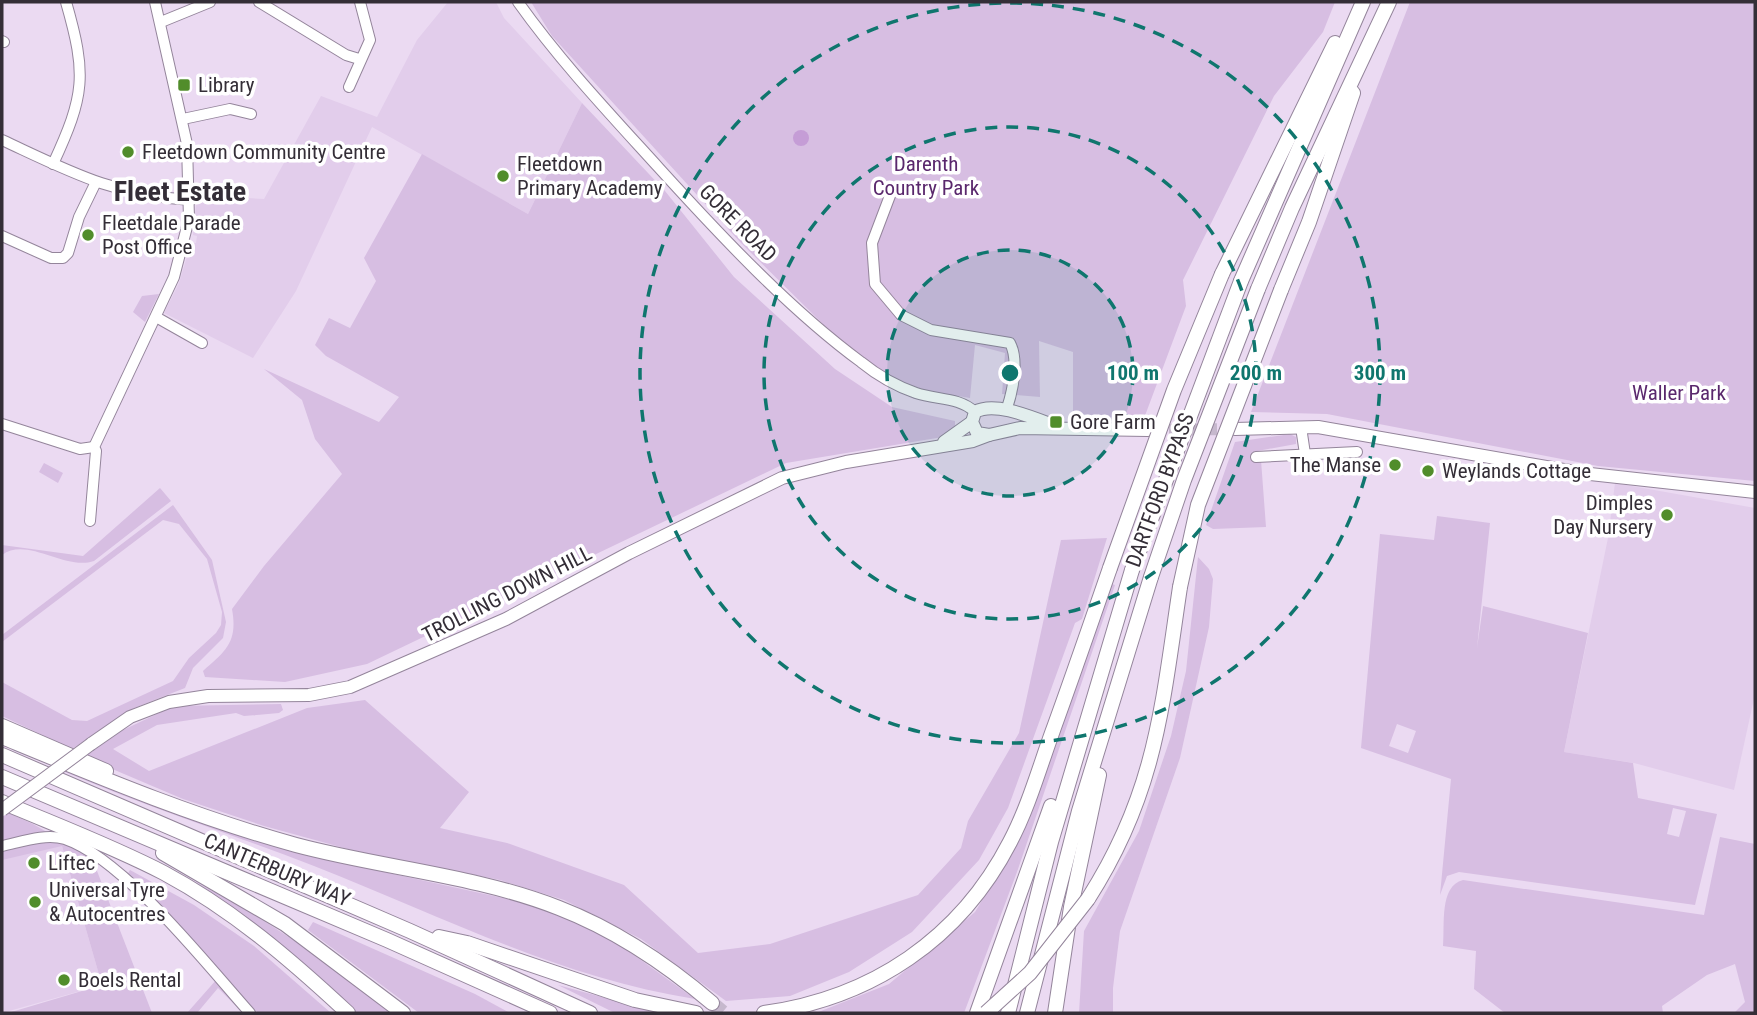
<svg xmlns="http://www.w3.org/2000/svg" width="1757" height="1015" font-family="'Roboto Condensed',sans-serif">
<style>
.built{fill:#e2cdeb}
.green{fill:#d7bee2;fill-rule:evenodd}
.water{fill:#c59dd6}
.lines{fill:none;stroke-linecap:round;stroke-linejoin:round}
.major-tunnel{stroke:#c6b8cd;stroke-width:12;stroke-dasharray:12 6;stroke-linecap:butt}
.highway-tunnel{stroke:#c6b8cd;stroke-width:14;stroke-dasharray:14 7;stroke-linecap:butt}
.minor-casing{stroke:#94859b;stroke-width:12}
.major-casing{stroke:#94859b;stroke-width:14}
.highway-casing{stroke:#94859b;stroke-width:16}
.minor{stroke:#fff;stroke-width:10}
.major{stroke:#fff;stroke-width:12}
.highway{stroke:#fff;stroke-width:14}
.major-bridge-casing{stroke:#94859b;stroke-width:14;stroke-linecap:butt}
.highway-bridge-casing{stroke:#94859b;stroke-width:16;stroke-linecap:butt}
.major-bridge{stroke:#fff;stroke-width:12}
.highway-bridge{stroke:#fff;stroke-width:14}
.ring{fill:none;stroke:#0f766e;stroke-width:3.5;stroke-dasharray:12 9}
.poi-dot{fill:#518d2b;stroke:#fff;stroke-width:2.5}
.labels{text-anchor:middle;stroke-width:7;stroke-linejoin:round;paint-order:stroke}
.poi-label{font-size:21px;fill:#342e37;stroke:#fff;text-anchor:start}
.park-label{font-size:21px;fill:#5a286d;stroke:#fff}
.street-label{font-size:21px;fill:#342e37;stroke:#fff}
.district-label{font-size:28px;font-weight:bold;fill:#342e37;stroke:#fff}
.centre{fill:#0f766e;stroke:#fff;stroke-width:3.5}
.ring-label{font-size:21px;text-anchor:middle;font-weight:bold;fill:#0f766e;stroke:#fff;stroke-width:7;stroke-linejoin:round;paint-order:stroke}
</style>
<rect width="100%" height="100%" fill="#ebdaf2"/>
<g class="built">
<polygon points="448,2 496,2 504,18 582,103 528,214 372,127 296,291 253,358 164,313 179,283 191,243 196,243 197,236 193,235 197,195 264,199 321,96 377,117 417,40"/>
<polygon points="1615,483 1755,508 1755,694 1734,790 1634,763 1564,752 1608,538"/>
<polygon points="61,843 102,985 2,1013 2,858"/>
</g>
<g class="green">
<polygon points="531,2 1335,2 1323,32 1274,96 1183,280 1186,306 1143,421 1073,413 1073,352 1039,341 1040,397 1002,394 1005,353 975,345 970,398 927,391 887,376 833,334 740,242 552,36"/>
<polygon points="1410,2 1755,2 1755,481 1598,466 1327,414 1251,412"/>
<path d="M582,103L665,191L734,277L835,369L892,407L955,421V435L786,463L367,664L285,682L205,677L203,671C226,651 238,642 232,609L264,566L342,474L315,439L302,400L264,369L379,422L399,397L326,356L315,345L329,318L350,328L376,281L364,258L422,154L528,214Z"/>
<polygon points="159,294 145,322 133,312 142,296"/>
<polygon points="1290,434 1296,437 1296,444 1252,452 1253,461 1261,460 1266,527 1213,529 1206,525 1235,442"/>
<polygon points="44,463 63,473 58,483 39,472"/>
<path d="M160,488L171,501L94,561C65,571 27,536 2,555V545L83,556Z"/>
<polygon points="173,505 212,560 226,622 223,638 193,668 185,688 134,708 72,749 2,716 2,682 72,720 87,721 173,681 189,658 216,633 221,625 222,612 207,559 179,524 163,520 2,642 2,635"/>
<path d="M1437,516L1490,523L1477,648L1483,606L1588,633L1564,752L1633,763L1638,798L1717,814L1695,905L1459,872L1447,876L1440,895L1451,779L1361,748L1380,534L1434,540ZM1397,724L1416,731L1408,753L1389,746ZM1673,808L1686,811L1679,837L1667,834Z"/>
<polygon points="1107,538 1082,619 1075,623 1008,808 979,860 912,932 849,972 790,996 726,1001 641,939 564,900 500,880 355,851 264,826 183,799 84,757 123,730 174,706 281,704 283,710 279,713 244,716 236,713 157,725 113,749 149,771 307,708 365,700 469,792 440,828 507,843 624,885 698,953 770,944 918,895 961,848 968,821 1019,733 1061,540"/>
<polygon points="1198,557 1209,569 1213,579 1209,627 1180,758 1120,931 1113,988 1113,1013 1079,1013 1084,931 1139,831 1171,736 1186,671"/>
<polygon points="1112,584 1115,585 1017,872 964,1013 816,1013 889,984 975,912 1013,849"/>
<path d="M69,769L311,856L522,902L584,925L616,942L695,999C557,977 442,916 314,866C231,834 147,807 65,772Z"/>
<polygon points="2,810 33,824 92,858 152,1013 8,1013 102,985 62,846 2,860"/>
<path d="M1720,837L1755,844V1013H1734L1745,1002L1735,964L1707,975L1662,1006L1663,1013H1505L1474,989L1476,951L1443,946C1445,925 1439,886 1463,880L1704,915Z"/>
<polygon points="130,870 194,905 254,946 331,1013 258,1013 127,875"/>
<path d="M175,872C254,909 323,959 392,1013H357L267,933Z"/>
<polygon points="313,922 475,994 510,1013 419,1013 308,930"/>
<polygon points="217,979 248,1013 243,1013 218,988 197,1013 187,1013"/>
<polygon points="558,985 660,1013 615,1013"/>
</g>
<circle class="water" cx="801" cy="138" r="8"/>
<g class="lines">
<polyline class="major-tunnel" points="1151,430 1235,429"/>
<polyline class="highway-tunnel" points="712,1003 724,1013"/>
<g class="minor-casing">
<g id="minor">
<polyline points="259,2 346,55 359,59"/>
<path d="M518,2C560,61 610,114 659,168C719,234 789,309 861,362C877,375 896,386 916,393C937,400 959,397 975,412"/>
<polyline points="161,22 210,2"/>
<polyline points="2,41 4,42"/>
<polyline points="349,87 370,40 360,2"/>
<polyline points="183,119 230,109 251,114"/>
<path d="M2,140C71,172 112,195 191,200"/>
<path d="M53,164C85,95 87,75 66,2"/>
<path d="M891,193L872,243L875,284L901,315L931,330L1010,343C1019,360 1013,390 1007,408"/>
<polyline points="2,236 51,258 63,258 68,253 79,217 95,184"/>
<polyline points="156,317 202,343"/>
<polyline points="2,424 80,449 94,447"/>
<polyline points="1301,427 1305,454"/>
<polyline points="1256,457 1357,452"/>
<polyline points="90,521 96,451 94,447 174,277 189,219 187,144 155,2"/>
<path d="M2,846C21,842 45,833 65,839C124,859 207,965 250,1013"/>
</g>
</g>
<g class="major-casing">
<g id="major">
<path d="M1061,428C1038,420 996,400 975,412L972,422L977,433L989,435L1020,428L1148,430"/>
<polyline points="1235,429 1318,427 1581,473 1755,492"/>
<polyline points="944,442 972,422"/>
<polyline points="91,744 130,717 169,702 208,696 309,695 350,687 506,619 629,553 782,478 846,462 973,441 989,435"/>
</g>
</g>
<g class="highway-casing">
<g id="highway">
<polyline points="1222,274 1335,43"/>
<polyline points="1241,281 1363,2"/>
<polyline points="1258,289 1292,208 1389,2"/>
<polyline points="1281,290 1309,222 1353,93"/>
<polyline points="2,726 106,771"/>
<path d="M2,737C99,777 194,817 296,845C382,868 475,875 559,908C616,930 665,963 712,1003"/>
<polyline points="2,755 410,931 590,1013"/>
<polyline points="2,777 387,940 550,1013"/>
<path d="M2,802C56,825 112,846 164,873C233,910 291,960 348,1013"/>
<polyline points="163,853 285,924 403,1013"/>
<path d="M1088,899C1156,793 1162,707 1180,587"/>
<polyline points="439,937 467,943 635,1000 696,1013"/>
<path d="M764,1013C872,998 960,939 1010,842C1028,808 1039,769 1052,733C1072,678 1091,623 1110,568"/>
<polyline points="977,1013 1051,806"/>
<polyline points="1008,1013 1051,842 1132,570"/>
<polyline points="1027,1013 1079,811 1151,577"/>
<polyline points="1055,1013 1071,907 1099,775"/>
</g>
</g>
<use href="#minor" class="minor"/>
<use href="#major" class="major"/>
<use href="#highway" class="highway"/>
<g class="major-bridge-casing">
<polyline id="major-bridge" points="2,810 91,744"/>
</g>
<g class="highway-bridge-casing">
<g id="highway-bridge">
<polyline points="1110,568 1174,390 1222,274"/>
<polyline points="1132,570 1241,281"/>
<polyline points="1151,577 1184,480 1258,289"/>
<polyline points="1180,587 1198,505 1281,290"/>
<polyline points="986,1013 1030,973 1088,899"/>
</g>
</g>
<use href="#major-bridge" class="major-bridge"/>
<use href="#highway-bridge" class="highway-bridge"/>
</g>
<circle cx="1010" cy="373" r="123" fill="#0f766e" fill-opacity=".12"/>
<g class="ring">
<circle cx="1010" cy="373" r="123"/>
<circle cx="1010" cy="373" r="246"/>
<circle cx="1010" cy="373" r="370"/>
</g>
<g class="poi-dot">
<rect x="177" y="78" width="14" height="14" rx="3.5"/>
<circle cx="128" cy="152" r="7"/>
<circle cx="503" cy="176" r="7"/>
<circle cx="88" cy="235" r="7"/>
<rect x="1049" y="415" width="14" height="14" rx="3.5"/>
<circle cx="1395" cy="465" r="7"/>
<circle cx="1428" cy="471" r="7"/>
<circle cx="1667" cy="515" r="7"/>
<circle cx="34" cy="863" r="7"/>
<circle cx="35" cy="902" r="7"/>
<circle cx="64" cy="980" r="7"/>
</g>
<g class="labels">
<g class="poi-label">
<text x="198" y="92">Library</text>
<text x="142" y="159">Fleetdown Community Centre</text>
<text x="517" y="171">Fleetdown<tspan x="517" dy="24">Primary Academy</tspan></text>
<text x="102" y="230">Fleetdale Parade<tspan x="102" dy="24">Post Office</tspan></text>
<text x="1070" y="429">Gore Farm</text>
<text x="1381" y="472" text-anchor="end">The Manse</text>
<text x="1442" y="478">Weylands Cottage</text>
<text x="1653" y="510" text-anchor="end">Dimples<tspan x="1653" dy="24">Day Nursery</tspan></text>
<text x="48" y="870">Liftec</text>
<text x="49" y="897">Universal Tyre<tspan x="49" dy="24">&amp; Autocentres</tspan></text>
<text x="78" y="987">Boels Rental</text>
</g>
<g class="park-label">
<text x="926" y="171">Darenth<tspan x="926" dy="24">Country Park</tspan></text>
<text x="1679" y="400">Waller Park</text>
</g>
<g class="street-label">
<text transform="translate(738 223) rotate(45)" y="7">GORE ROAD</text>
<text transform="translate(1160 490) rotate(-70)" y="7">DARTFORD BYPASS</text>
<text transform="translate(507 594) rotate(-27)" y="7">TROLLING DOWN HILL</text>
<text transform="translate(277 870) rotate(23)" y="7">CANTERBURY WAY</text>
</g>
<g class="district-label">
<text x="180" y="201">Fleet Estate</text>
</g>
</g>
<circle cx="1010" cy="373" r="10" class="centre"/>
<g class="ring-label">
<text x="1133" y="380">100 m</text>
<text x="1256" y="380">200 m</text>
<text x="1380" y="380">300 m</text>
</g>
<rect width="1757" height="1015" fill="none" stroke="#342e37" stroke-width="7"/>
</svg>
